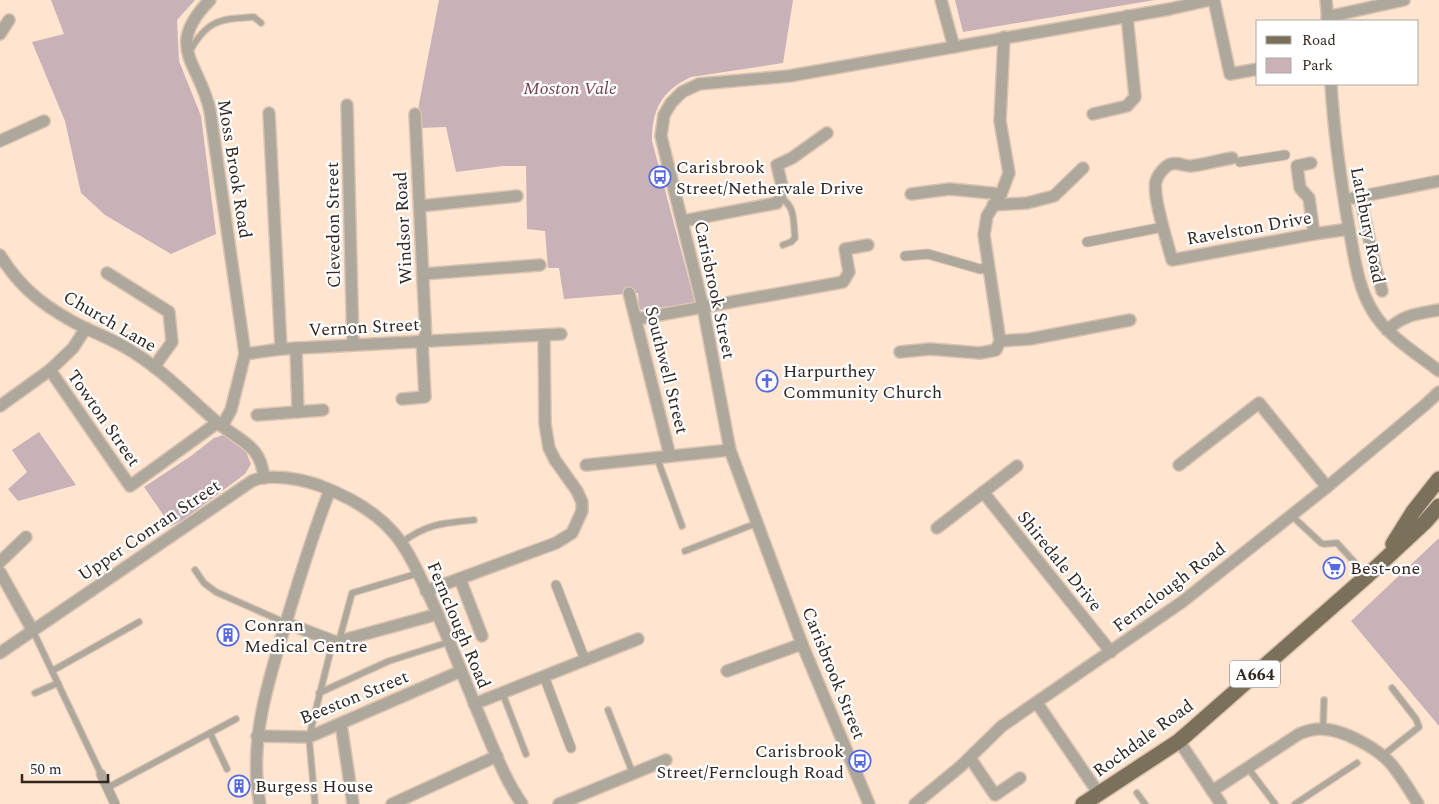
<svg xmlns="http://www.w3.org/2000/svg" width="1439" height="804" font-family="Spectral,serif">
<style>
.green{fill:#c8b2b8}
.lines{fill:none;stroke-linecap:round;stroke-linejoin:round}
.service-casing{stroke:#dac2b0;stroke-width:8}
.pedestrian-casing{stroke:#dac2b0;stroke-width:11}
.minor-casing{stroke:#dac2b0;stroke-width:14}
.primary-casing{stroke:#dac2b0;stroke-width:18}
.service{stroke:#ada89b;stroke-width:5.5}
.pedestrian{stroke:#ada89b;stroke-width:9}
.minor{stroke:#ada89b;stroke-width:11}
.primary{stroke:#7b715a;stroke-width:15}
.labels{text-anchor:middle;stroke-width:4.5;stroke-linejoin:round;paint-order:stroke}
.shield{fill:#fff;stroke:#6f6863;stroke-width:1}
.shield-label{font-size:16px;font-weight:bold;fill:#312720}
.park-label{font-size:18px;font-style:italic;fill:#734150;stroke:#fff}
.poi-label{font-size:18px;fill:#312720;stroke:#fff;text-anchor:start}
.street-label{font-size:18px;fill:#312720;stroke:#fff}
</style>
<rect width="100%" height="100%" fill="#ffe4d0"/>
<g class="green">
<polygon points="51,0 195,0 177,20 179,61 201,116 216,234 171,254 105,215 81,193 65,121 32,42 64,34"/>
<path d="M439,0H793L783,63L691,77C661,91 652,110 652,141L695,303L639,310L638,293L564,299L559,268H548L545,231L527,229L526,166H503L456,172L446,127L418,128L419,104Z"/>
<polygon points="955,0 1155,0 963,32"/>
<polygon points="39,432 76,485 18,501 8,489 27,472 12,450"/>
<polygon points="223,435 246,452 251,464 245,474 183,520 171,526 144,487 191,456 214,438"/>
<polygon points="1439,538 1439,726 1351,621"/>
</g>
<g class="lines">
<g class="service-casing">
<g id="service">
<path d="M189,53C206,20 220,19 254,17L261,23"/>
<path d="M780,197C796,207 793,221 795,238L791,242L783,245"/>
<polyline points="657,458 682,526"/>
<polyline points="1291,515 1321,543 1324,544 1337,543 1367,576"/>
<path d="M401,543C427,524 442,523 474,520"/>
<polyline points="685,551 757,523"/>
<polyline points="195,570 204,583 216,592 286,623"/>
<polyline points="33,631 101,774"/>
<polyline points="339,641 352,593 419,573"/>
<polyline points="52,671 139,622"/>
<polyline points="502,692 526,754"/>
<polyline points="35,693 58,683"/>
<polyline points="319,693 389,661 449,642"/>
<polyline points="608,710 633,774"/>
<polyline points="1323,729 1324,700"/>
<polyline points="210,733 227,769"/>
<polyline points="1382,756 1419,727 1416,719 1392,688"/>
<polyline points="1248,768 1275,804"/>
<polyline points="107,788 236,719"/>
<polyline points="1137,793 1145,804"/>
<polyline points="315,804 309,737 333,641"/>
<polyline points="1295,804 1357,763"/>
</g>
</g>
<g class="pedestrian-casing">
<g id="pedestrian">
<polyline points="1240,162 1285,155"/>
<polyline points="1087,242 1163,227"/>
<polyline points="905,256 928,254 980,269 989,268"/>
<polyline points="556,585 585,660"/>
<polyline points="544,676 571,748"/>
<polyline points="101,774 115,804"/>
</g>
</g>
<g class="minor-casing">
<g id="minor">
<path d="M210,0C163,48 200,62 210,111L245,354"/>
<polyline points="941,0 954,47"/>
<polyline points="1214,0 1230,74 1258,69"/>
<polyline points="1326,0 1328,21"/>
<polyline points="1327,17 1404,0"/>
<polyline points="0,34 9,20"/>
<path d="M1331,84C1334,135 1341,183 1350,234C1355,260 1358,287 1372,310C1387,336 1416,353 1439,371"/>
<polyline points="347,105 353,345"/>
<polyline points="269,113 281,349"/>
<polyline points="415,114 426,341"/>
<polyline points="1093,114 1127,106 1135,97 1127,16"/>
<polyline points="0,141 44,121"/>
<path d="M1232,158C1219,160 1204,165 1190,166C1184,166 1178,162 1171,164C1165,166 1158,174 1156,181C1152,196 1168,244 1172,260L1314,234L1349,229"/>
<polyline points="1311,163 1297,166 1300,188 1309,198 1314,234"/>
<polyline points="911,194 950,189 1001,194"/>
<polyline points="1360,196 1376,270 1382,291"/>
<polyline points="1353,198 1439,181"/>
<polyline points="993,205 1027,203 1054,196 1083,168"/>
<polyline points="420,206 517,196"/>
<polyline points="683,221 777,203 783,190 777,165 792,158 827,133"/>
<path d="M0,255C21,290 49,310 85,328C103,336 120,343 136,354C166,373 191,400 218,423C241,442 261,445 264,478"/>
<polyline points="107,273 169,312 172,342 154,367"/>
<polyline points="423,274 540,265"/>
<polyline points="629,293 670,456"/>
<polyline points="637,319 843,282 849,272 845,249 868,245"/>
<path d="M1387,330C1405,314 1417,314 1439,310"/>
<polyline points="1000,341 1030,339 1130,320"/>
<polyline points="296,348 298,412"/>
<polyline points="900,352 930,349 980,353 996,350 1000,341 984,235 987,216 1001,194 1009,173 1000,121 1004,37"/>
<polyline points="50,370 130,486 217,423"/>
<polyline points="402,399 425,397 422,340"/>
<polyline points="0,406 50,370 73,348 86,328"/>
<polyline points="257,415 323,410"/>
<polyline points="222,426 231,410 245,354 281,349 561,334"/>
<polyline points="586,465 730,450"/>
<polyline points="1179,465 1259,403 1327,487"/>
<polyline points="983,492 1111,652"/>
<polyline points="937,528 1017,466"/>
<polyline points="0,562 26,537"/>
<polyline points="0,572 33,631"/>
<polyline points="460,579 482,636"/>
<polyline points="426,591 556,543 572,533 582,511 582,502 577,491 555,460 549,448 545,424 544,335"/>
<polyline points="286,623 336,642 438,614"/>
<path d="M0,653L252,481C270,473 300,479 318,485C345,495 373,510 392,531C408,549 417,571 428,593C449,638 466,684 485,729C496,755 506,781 522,804"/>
<polyline points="727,671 802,644"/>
<polyline points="1037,703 1099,794"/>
<polyline points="474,704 638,639"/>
<polyline points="341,724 353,804"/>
<polyline points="257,736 309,737 461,671"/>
<polyline points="1179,741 1221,804"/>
<polyline points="970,758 995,795 1020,778"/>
<path d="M1212,791L1299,734C1306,731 1314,729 1321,729C1343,729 1379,749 1392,765C1402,777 1410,791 1418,804"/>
<path d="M260,804C247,737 272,670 291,606C303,567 315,527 330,490"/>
<polyline points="392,804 497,756"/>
<polyline points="559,804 666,760"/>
<polyline points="869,804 802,644 730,450 703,307 661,136 664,115 671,103 682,92 699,84 789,76 1170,9 1210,0"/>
<polyline points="915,804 961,766 1002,726 1182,602 1327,487 1425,405 1439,392"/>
</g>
</g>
<g class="primary-casing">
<g id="primary">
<polyline points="1393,544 1413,512 1439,479"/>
<polyline points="1083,804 1179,741 1367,576 1425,522 1439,506"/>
</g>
</g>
<use href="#service" class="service"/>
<use href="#pedestrian" class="pedestrian"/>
<use href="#minor" class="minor"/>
<use href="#primary" class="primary"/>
</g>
<defs>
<g id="bus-ring" transform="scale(1.125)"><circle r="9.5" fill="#fff" stroke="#5669df" stroke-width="1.5"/><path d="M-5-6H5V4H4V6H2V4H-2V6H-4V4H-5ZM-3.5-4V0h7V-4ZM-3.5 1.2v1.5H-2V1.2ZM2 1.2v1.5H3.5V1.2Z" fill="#5669df"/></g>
<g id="church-ring" transform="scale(1.125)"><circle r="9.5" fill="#fff" stroke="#5669df" stroke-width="1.5"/><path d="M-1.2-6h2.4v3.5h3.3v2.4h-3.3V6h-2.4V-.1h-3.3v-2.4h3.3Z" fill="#5669df"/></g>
<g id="supermarket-ring" transform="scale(1.125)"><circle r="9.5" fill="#fff" stroke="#5669df" stroke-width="1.5"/><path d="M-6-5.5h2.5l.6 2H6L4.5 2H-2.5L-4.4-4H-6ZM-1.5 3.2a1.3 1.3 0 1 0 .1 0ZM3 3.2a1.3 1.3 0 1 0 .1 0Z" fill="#5669df"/></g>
<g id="building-ring" transform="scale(1.125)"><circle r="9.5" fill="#fff" stroke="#5669df" stroke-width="1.5"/><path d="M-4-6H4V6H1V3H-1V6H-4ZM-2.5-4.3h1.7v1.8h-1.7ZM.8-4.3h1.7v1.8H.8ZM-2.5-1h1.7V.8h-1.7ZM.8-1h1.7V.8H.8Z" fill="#5669df"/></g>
</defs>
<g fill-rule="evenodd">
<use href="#bus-ring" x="660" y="177"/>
<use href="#church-ring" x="767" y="381"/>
<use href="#supermarket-ring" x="1334" y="568"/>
<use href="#building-ring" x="228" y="635"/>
<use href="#bus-ring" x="860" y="761"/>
<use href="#building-ring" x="239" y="786"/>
</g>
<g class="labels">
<rect class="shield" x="1230" y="660.5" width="50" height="27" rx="4"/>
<g class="shield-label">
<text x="1255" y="680">A664</text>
</g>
<g class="park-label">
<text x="570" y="94">Moston Vale</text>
</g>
<g class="poi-label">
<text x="676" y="173">Carisbrook<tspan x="676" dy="21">Street/Nethervale Drive</tspan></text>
<text x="783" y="377">Harpurthey<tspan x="783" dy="21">Community Church</tspan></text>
<text x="1350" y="574">Best-one</text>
<text x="244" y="631">Conran<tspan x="244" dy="21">Medical Centre</tspan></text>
<text x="844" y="757" text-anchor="end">Carisbrook<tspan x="844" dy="21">Street/Fernclough Road</tspan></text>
<text x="255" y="792">Burgess House</text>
</g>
<g class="street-label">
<text transform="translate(235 169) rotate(81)" y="6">Moss Brook Road</text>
<text transform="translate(333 225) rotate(-91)" y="6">Clevedon Street</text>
<text transform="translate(1368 225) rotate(79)" y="6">Lathbury Road</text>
<text transform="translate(403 228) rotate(-93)" y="6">Windsor Road</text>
<text transform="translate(1249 228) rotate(-10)" y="6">Ravelston Drive</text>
<text transform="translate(715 290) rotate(78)" y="6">Carisbrook Street</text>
<text transform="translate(110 321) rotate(30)" y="6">Church Lane</text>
<text transform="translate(364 327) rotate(-3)" y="6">Vernon Street</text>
<text transform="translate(667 370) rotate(76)" y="6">Southwell Street</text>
<text transform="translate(104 418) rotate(55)" y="6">Towton Street</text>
<text transform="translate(149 530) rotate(-34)" y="6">Upper Conran Street</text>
<text transform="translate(1060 561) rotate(51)" y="6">Shiredale Drive</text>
<text transform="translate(1169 587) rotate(-37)" y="6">Fernclough Road</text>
<text transform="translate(459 625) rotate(67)" y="6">Fernclough Road</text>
<text transform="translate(834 673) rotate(68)" y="6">Carisbrook Street</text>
<text transform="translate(354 697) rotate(-22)" y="6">Beeston Street</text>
<text transform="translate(1143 738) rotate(-36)" y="6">Rochdale Road</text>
</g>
</g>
<rect x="1256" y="20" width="162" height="65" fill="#ffffff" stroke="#ada9a6"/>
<rect x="1266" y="36" width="25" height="8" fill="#7b715a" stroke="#ada9a6"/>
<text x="1302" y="45" font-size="15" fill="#312720">Road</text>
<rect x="1266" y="58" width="25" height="15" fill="#c8b2b8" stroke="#ada9a6"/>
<text x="1302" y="70" font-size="15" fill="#312720">Park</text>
<path d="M22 774v8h86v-8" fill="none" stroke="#312720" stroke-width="2.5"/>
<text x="30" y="774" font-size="15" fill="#312720" stroke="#ffffff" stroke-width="4" paint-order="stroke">50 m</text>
</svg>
